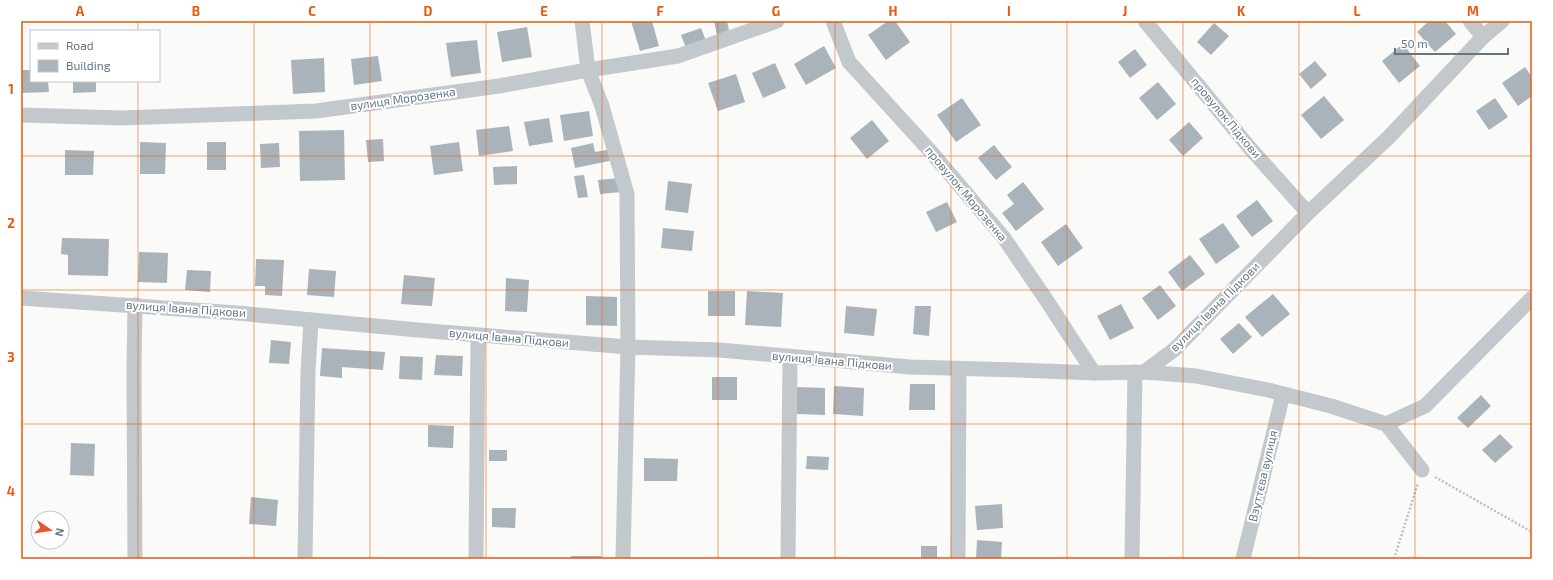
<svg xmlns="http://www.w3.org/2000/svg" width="1553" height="580" font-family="'Exo 2',sans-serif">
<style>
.building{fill:#aab3b9}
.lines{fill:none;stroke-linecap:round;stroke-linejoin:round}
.path{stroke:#bbbfc2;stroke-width:2.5;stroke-dasharray:2 2;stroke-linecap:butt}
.minor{stroke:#c3c8cc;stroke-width:15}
.grid{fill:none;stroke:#e8590c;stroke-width:1;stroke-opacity:0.55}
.labels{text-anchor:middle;stroke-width:4;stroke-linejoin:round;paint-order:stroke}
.street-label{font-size:12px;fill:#657683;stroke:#fff}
.neatline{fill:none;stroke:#e8590c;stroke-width:1.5}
.grid-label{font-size:13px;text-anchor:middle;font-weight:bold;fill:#e8590c}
</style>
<rect width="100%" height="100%" fill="#fafaf8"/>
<g class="building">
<polygon points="631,21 652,21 659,46 640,51"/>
<polygon points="714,21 727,21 729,30 717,35"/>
<polygon points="888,21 895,21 910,42 886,60 868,35"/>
<polygon points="1429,21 1445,21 1456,34 1435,52 1417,32"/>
<polygon points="1214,23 1229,36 1211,55 1197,42"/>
<polygon points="527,27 532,57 502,62 497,32"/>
<polygon points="701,28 706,41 686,48 681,35"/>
<polygon points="477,40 481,73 451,77 446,43"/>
<polygon points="1403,44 1420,66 1399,83 1382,61"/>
<polygon points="824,46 836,68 806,85 794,64"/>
<polygon points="1135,49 1147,65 1130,78 1118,62"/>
<polygon points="378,56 382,81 354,85 351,59"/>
<polygon points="324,58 325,92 293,94 291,60"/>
<polygon points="1315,61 1327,75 1311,89 1299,74"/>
<polygon points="775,63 786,88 763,98 752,73"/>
<polygon points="1525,67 1532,77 1532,96 1518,106 1502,83"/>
<polygon points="21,70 31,70 31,81 48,81 49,92 21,93"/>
<polygon points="736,74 745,102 718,111 708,83"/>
<polygon points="73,81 96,81 96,92 73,93"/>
<polygon points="1158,82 1176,104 1157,120 1139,98"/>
<polygon points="1324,96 1344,120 1321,139 1301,115"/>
<polygon points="962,98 981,125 956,142 937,115"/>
<polygon points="1495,98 1508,117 1489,130 1476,111"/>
<polygon points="589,111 593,136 564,141 560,115"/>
<polygon points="549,118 553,142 529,146 524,122"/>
<polygon points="872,120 889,141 867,159 850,138"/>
<polygon points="1189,122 1203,138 1183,156 1169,140"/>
<polygon points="509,126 513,151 479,156 476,130"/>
<polygon points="344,130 345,180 300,181 299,131"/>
<polygon points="383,139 384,161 368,162 366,140"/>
<polygon points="140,142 166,143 165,174 140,174"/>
<rect x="207" y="142" width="19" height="28"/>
<polygon points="459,142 463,171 434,175 430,146"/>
<polygon points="279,143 280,167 261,168 260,144"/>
<polygon points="593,143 595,152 612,149 614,160 575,168 571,148"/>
<polygon points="994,145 1012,167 996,180 978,158"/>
<polygon points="65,150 94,151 93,175 65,175"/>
<polygon points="517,166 517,184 494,185 493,167"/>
<polygon points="584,175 588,197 578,198 574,176"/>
<polygon points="619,178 621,192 600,194 598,180"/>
<polygon points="668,181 692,184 688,213 665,210"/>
<polygon points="1023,182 1044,209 1016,231 1002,213 1014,204 1007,195"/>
<polygon points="1257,200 1273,221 1252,237 1236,216"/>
<polygon points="947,202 957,222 936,232 926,212"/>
<polygon points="1223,223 1240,247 1216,264 1199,239"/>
<polygon points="1066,224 1083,248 1058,266 1041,242"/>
<polygon points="663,228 694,231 692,251 661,248"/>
<polygon points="62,238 109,239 108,276 68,275 68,255 61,254"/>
<polygon points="139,252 168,253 167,283 138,282"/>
<polygon points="1190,255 1205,274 1182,291 1168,272"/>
<polygon points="256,259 284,260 282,296 265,295 265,286 255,286"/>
<polygon points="309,269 336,271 334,297 307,295"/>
<polygon points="187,270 211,271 210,292 185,290"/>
<polygon points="404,275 435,278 432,306 401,304"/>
<polygon points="506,278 529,280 527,312 505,311"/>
<polygon points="1160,285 1176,306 1158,320 1142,298"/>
<rect x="708" y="291" width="27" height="25"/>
<polygon points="747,291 783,293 781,327 745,325"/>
<polygon points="1273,294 1290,314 1262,337 1245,317"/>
<polygon points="586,296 617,297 617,326 586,325"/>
<polygon points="1121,304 1134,328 1110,340 1097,316"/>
<polygon points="846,306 877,309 874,336 844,333"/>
<polygon points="915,306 931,306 929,336 913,334"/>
<polygon points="1239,323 1252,337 1233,354 1220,339"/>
<polygon points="271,340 291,342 289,364 269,363"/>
<polygon points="322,348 385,352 383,370 342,367 342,378 320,376"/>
<polygon points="436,355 463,356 462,376 434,375"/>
<polygon points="400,356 423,357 422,380 399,379"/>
<rect x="712" y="377" width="25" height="23"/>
<polygon points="910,384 935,384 935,410 909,410"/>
<polygon points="834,386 864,388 863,416 833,414"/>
<polygon points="797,387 825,388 825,415 796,414"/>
<polygon points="1481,395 1491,406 1468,428 1457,418"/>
<polygon points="428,425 454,426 453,448 428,447"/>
<polygon points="1500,434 1513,447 1495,463 1482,450"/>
<polygon points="71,443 95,444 94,476 70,475"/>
<rect x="489" y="450" width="18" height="11"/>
<polygon points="807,456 829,457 828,470 806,469"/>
<polygon points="644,458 678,459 677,481 644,481"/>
<polygon points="251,497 278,500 276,526 249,524"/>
<polygon points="1002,504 1003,528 977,530 975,506"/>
<polygon points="492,508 516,508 515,528 492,527"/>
<polygon points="977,540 1002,542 1001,559 976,559"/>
<rect x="921" y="546" width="16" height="13"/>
<polygon points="571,556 601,556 601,559 570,559"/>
</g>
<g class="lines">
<g class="path">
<polyline points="1435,477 1532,532"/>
<polyline points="1394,559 1418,483"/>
</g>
<g class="minor">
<polyline points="582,21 588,70 602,106 627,194 628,347 623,559"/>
<polyline points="833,21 849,62 932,153 1004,238 1045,298 1094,373"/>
<polyline points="1145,21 1249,147 1308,213"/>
<polyline points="1470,21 1483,37"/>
<polyline points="21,115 122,118 316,111 499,86 588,70 678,56 777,21"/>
<polyline points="21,298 237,313 418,330 628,347 720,350 910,367 1019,370 1094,373 1144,372 1175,349 1308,213 1389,137 1483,37 1502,21"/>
<polyline points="1144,372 1196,376 1268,390 1331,406 1386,424 1422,470"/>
<polyline points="1386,424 1425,406 1532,298"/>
<polyline points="135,559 134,371 135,305"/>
<polyline points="305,559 308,372 311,320"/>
<polyline points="476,559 478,335"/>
<polyline points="788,559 790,357"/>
<polyline points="958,559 959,369"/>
<polyline points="1132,559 1135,372"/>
<polyline points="1243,559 1283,394"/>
</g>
</g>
<path class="grid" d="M138,21V31M254,21V559M370,21V559M486,21V559M602,21V559M718,21V559M835,21V559M951,21V559M1067,21V559M1183,21V559M1299,21V559M1415,21V559M138,81V559M21,156H1532M21,290H1532M21,424H1532"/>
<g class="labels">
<g class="street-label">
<text transform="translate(403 99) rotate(-8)" y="4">вулиця Морозенка</text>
<text transform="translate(1226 118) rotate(50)" y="4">провулок Підкови</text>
<text transform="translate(966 194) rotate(50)" y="4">провулок Морозенка</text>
<text transform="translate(1215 307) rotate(-45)" y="4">вулиця Івана Підкови</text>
<text transform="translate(186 309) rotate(4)" y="4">вулиця Івана Підкови</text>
<text transform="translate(509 338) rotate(5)" y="4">вулиця Івана Підкови</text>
<text transform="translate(832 361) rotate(5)" y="4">вулиця Івана Підкови</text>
<text transform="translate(1263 476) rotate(-77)" y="4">Взуттєва вулиця</text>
</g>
</g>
<rect width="1553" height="580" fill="none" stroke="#ffffff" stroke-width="44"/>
<rect x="30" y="30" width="130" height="52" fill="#ffffff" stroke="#c1c8cd"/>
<rect x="38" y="43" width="20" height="6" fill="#c3c8cc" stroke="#c1c8cd"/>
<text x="66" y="50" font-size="12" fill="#657683">Road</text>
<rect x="38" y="60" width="20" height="12" fill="#aab3b9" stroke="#c1c8cd"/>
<text x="66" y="70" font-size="12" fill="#657683">Building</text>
<g transform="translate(50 530) rotate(103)"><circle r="19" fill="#ffffff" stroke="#c1c8cd"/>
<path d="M0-3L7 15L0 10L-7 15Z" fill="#e4572e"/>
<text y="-6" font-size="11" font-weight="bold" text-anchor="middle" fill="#657683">N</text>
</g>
<path d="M1395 48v6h113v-6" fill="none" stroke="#657683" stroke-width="2"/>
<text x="1401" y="48" font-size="12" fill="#657683" stroke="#ffffff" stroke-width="3" paint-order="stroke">50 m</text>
<rect x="22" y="22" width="1509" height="536" class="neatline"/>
<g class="grid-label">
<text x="80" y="16">A</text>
<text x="196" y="16">B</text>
<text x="312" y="16">C</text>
<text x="428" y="16">D</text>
<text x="544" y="16">E</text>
<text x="660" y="16">F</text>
<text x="776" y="16">G</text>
<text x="893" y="16">H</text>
<text x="1009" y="16">I</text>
<text x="1125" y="16">J</text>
<text x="1241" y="16">K</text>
<text x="1357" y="16">L</text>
<text x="1473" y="16">M</text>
<text x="11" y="94">1</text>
<text x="11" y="228">2</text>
<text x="11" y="362">3</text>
<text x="11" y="496">4</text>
</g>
</svg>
